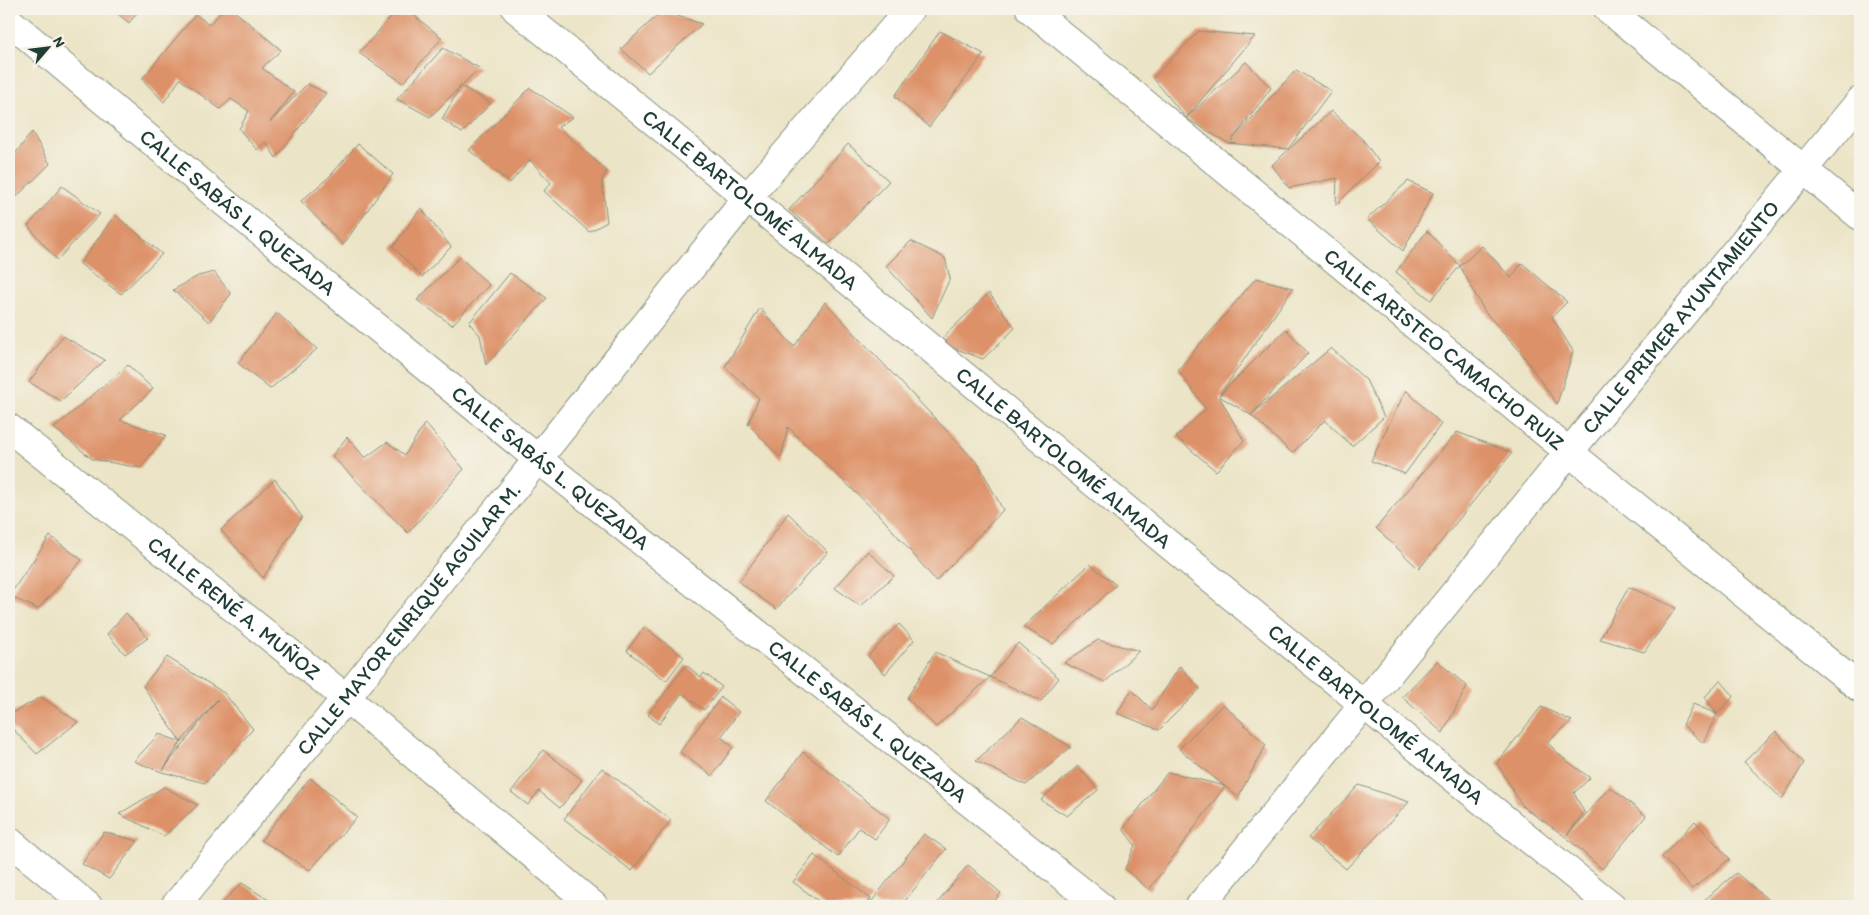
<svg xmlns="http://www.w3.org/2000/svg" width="1869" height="915" font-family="Itim,sans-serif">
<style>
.building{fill:#dd9168;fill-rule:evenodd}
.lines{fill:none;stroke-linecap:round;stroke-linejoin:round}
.minor-casing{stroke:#85907d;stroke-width:30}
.minor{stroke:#fff;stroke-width:28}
.labels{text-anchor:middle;stroke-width:4;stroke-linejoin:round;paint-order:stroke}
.street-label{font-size:21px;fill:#1f3d34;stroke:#f7f3e8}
</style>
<rect width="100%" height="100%" fill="#f7f3e8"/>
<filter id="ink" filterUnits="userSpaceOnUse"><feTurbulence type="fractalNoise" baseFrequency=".02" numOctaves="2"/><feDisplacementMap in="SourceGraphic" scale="10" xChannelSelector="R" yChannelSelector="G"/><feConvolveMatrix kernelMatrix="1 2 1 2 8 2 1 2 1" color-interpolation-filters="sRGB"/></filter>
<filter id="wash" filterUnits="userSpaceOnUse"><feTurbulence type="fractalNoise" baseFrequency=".0096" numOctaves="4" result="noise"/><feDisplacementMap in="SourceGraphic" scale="20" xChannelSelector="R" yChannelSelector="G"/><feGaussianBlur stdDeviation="1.12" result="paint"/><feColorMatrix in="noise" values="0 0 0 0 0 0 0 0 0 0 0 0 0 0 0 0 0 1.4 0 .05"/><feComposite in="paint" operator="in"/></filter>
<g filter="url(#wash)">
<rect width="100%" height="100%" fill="#ebe4c6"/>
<g id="blocks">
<g class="building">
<polygon points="112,9 140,9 129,23"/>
<polygon points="224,9 232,9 281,50 262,68 294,92 270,122 307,84 326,93 276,158 266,142 257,150 239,129 249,111 231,99 220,109 180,79 164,102 142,79 196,14 209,25"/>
<polygon points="398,9 406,9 442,38 403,83 359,53"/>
<polygon points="662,11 702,24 648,73 621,49"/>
<polygon points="940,31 984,54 929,127 895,96"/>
<polygon points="1199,31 1255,36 1186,118 1153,78"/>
<polygon points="443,48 479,68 461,86 491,103 462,133 442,119 461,86 430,117 397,99"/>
<polygon points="1246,62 1271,88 1231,141 1296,70 1331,91 1288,149 1228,143 1186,118"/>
<polygon points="530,88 573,117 558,127 607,171 602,180 607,222 589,232 544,191 551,183 530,160 510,183 469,150"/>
<polygon points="1331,111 1363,140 1379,162 1336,205 1337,178 1289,188 1272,165"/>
<polygon points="32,132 50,164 10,203 9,162"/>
<polygon points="358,144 393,174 343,245 301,201 330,176"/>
<polygon points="848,144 889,181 829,244 789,210"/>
<polygon points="1408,181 1433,193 1403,251 1367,219"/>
<polygon points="62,186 100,214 57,260 28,226"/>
<polygon points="421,208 451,247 422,277 393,247"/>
<polygon points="115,215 162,254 121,294 80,264"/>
<polygon points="1427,231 1460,266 1482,246 1511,278 1522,263 1567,302 1552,317 1573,351 1557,404 1520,351 1485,312 1460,266 1431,300 1396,272"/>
<polygon points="911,241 945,258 950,278 932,318 886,266"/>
<polygon points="460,257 489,285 452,325 417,300"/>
<polygon points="214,272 231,294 209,322 173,290 198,276"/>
<polygon points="510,273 547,298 486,365 480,335 469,323"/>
<polygon points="1256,278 1293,288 1219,396 1286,329 1308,353 1251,415 1331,348 1366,380 1384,417 1352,446 1325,420 1292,453 1251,415 1219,396 1244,441 1216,471 1176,437 1206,409 1178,370"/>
<polygon points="989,293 1015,328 983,359 938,342"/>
<polygon points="825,302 979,465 1003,510 936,581 882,518 788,427 781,458 748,424 759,398 725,367 760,308 794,347"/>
<polygon points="277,313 317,349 270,389 238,363"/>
<polygon points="63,336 105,360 61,401 29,382"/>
<polygon points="128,365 153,389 120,420 166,435 140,468 92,459 54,428"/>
<polygon points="1406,390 1441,424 1405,474 1371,461"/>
<polygon points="425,423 464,469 408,533 332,456 347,437 365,458 387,442 405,455"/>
<polygon points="1457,432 1512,453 1419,569 1376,528"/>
<polygon points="275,479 302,517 263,578 221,530"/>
<polygon points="788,513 828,552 776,609 739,582"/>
<polygon points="50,536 82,560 38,609 9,596"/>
<polygon points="868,551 894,576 860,606 835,588"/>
<polygon points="1090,564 1116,585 1053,644 1023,627"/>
<polygon points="1629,587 1676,608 1644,652 1600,639"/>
<polygon points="126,613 148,638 125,654 107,634"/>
<polygon points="899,624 914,640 885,674 868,656"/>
<polygon points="644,627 684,657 666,681 627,651"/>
<polygon points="1098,640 1139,651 1105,682 1064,663"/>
<polygon points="1018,643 1059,678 1041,701 990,677"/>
<polygon points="935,652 990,677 936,727 907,698"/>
<path d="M167,657L224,693L253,729L205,783L162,772L134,761L159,734L181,742L143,686ZM218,699L163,770L181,742Z"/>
<polygon points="1437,661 1467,686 1443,733 1402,697"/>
<polygon points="686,665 701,677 704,673 722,687 704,710 682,693 659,724 648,715"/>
<polygon points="1180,666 1200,689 1159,730 1117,713 1132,690 1152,710"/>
<polygon points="1720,680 1734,696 1717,714 1705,697"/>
<polygon points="41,697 78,722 37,754 9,725 9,715"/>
<polygon points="721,697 739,712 721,737 733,747 712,776 680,752"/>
<polygon points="1223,704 1266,745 1238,797 1179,749"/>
<polygon points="1693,704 1717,714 1703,743 1683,725"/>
<polygon points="1541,707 1572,721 1547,742 1562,757 1590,778 1574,793 1584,812 1567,835 1610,787 1646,816 1602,869 1566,837 1523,807 1497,763"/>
<polygon points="1022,717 1071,747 1026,785 976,761"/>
<polygon points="1776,731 1804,763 1782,799 1744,762"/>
<polygon points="543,750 582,780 560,808 539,791 528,805 511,792"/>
<polygon points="803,752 890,819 875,839 859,828 838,857 766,801"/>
<polygon points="1078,766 1098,790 1067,816 1041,800"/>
<polygon points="602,768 671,820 632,871 564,819"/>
<polygon points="1168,772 1225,786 1149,890 1125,869 1135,845 1123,829"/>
<polygon points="310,778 357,817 310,870 261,840"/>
<polygon points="1359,785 1409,802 1346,869 1308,838"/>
<polygon points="164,787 198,805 164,836 119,814"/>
<polygon points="1695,821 1730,859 1692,889 1662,857"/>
<polygon points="104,832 138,841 109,879 82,864"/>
<polygon points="924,834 946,849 901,906 879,906 872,901"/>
<polygon points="814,855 871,899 865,906 825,906 793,882"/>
<polygon points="968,865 1001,893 990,906 935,906"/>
<polygon points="1736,873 1772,903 1768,906 1697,906"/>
<polygon points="242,883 270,901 262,906 219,906"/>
</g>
</g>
</g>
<g filter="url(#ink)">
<use href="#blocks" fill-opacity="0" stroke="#85907d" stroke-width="1"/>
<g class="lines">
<g class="minor-casing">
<g id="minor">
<path id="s1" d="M516,9C883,306 1244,610 1612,906"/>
<path id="s2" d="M1030,9L1569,452L1860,688"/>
<polyline points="1608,9 1860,216"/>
<path id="s3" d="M9,21L224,202L538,459L1100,906"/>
<path id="s4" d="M9,428L346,698L594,906"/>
<polyline points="9,841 88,906"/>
<path id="s5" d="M175,906L346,698L748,197L910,9"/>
<path id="s6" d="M1200,906L1569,452L1860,101"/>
</g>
</g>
<use href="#minor" class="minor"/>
</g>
</g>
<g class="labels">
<g class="street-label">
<text dy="7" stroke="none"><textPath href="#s1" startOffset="302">CALLE BARTOLOMÉ ALMADA</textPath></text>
<text dy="7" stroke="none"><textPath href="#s3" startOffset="298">CALLE SABÁS L. QUEZADA</textPath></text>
<text dy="7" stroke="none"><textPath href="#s6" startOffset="760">CALLE PRIMER AYUNTAMIENTO</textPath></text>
<text dy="7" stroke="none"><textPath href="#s2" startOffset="536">CALLE ARISTEO CAMACHO RUIZ</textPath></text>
<text dy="7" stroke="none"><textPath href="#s1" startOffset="708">CALLE BARTOLOMÉ ALMADA</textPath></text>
<text dy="7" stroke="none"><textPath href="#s3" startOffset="702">CALLE SABÁS L. QUEZADA</textPath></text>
<text dy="7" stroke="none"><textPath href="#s4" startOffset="288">CALLE RENÉ A. MUÑOZ</textPath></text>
<text dy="7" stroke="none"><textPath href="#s5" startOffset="370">CALLE MAYOR ENRIQUE AGUILAR M.</textPath></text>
<text dy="7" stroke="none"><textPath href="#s1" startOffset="1112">CALLE BARTOLOMÉ ALMADA</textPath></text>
<text dy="7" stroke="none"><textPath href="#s3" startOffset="1108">CALLE SABÁS L. QUEZADA</textPath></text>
</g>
</g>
<rect width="1869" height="915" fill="none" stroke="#f7f3e8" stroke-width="30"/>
<g transform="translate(48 48) rotate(62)" stroke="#f7f3e8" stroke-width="4" paint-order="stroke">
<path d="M0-4L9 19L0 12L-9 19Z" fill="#1f3d34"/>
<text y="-8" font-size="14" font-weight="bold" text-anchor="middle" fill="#1f3d34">N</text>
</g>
</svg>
